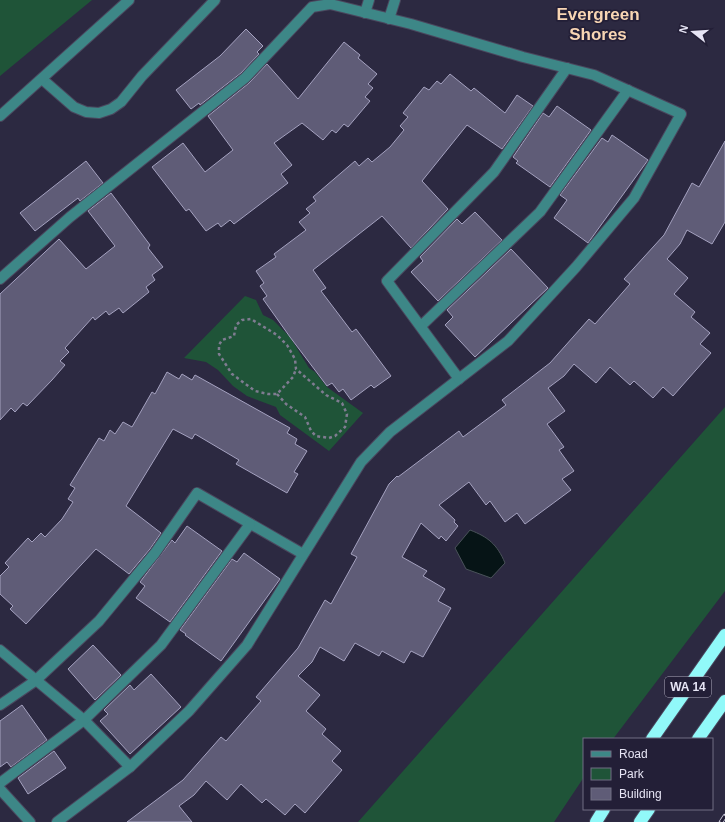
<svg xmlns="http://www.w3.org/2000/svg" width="725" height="822" font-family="Helvetica,sans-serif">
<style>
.green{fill:#1f5438}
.water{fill:#061416;stroke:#495259}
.building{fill:#5f5c77;stroke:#a5a2c0}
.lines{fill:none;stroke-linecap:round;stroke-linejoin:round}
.minor-casing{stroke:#4a475e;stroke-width:12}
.highway-casing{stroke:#4a475e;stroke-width:14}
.path{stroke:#7f7c91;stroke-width:2.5;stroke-dasharray:3 3;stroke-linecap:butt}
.minor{stroke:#3d8787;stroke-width:10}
.highway{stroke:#91f9f9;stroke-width:12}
.rail-casing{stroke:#ceccdd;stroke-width:4.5}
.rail{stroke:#231f37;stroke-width:3;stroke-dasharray:9;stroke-linecap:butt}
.labels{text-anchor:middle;stroke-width:3.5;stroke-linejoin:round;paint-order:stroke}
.shield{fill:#231f37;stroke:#aca9bb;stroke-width:1}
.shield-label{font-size:12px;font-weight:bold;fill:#e6e4f4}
.district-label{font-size:17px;font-weight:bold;fill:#f8d5b3;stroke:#231f37}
</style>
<rect width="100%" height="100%" fill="#2c2941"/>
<g class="green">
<polygon points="0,0 92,0 0,76"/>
<polygon points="245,296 256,300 263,315 273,320 290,337 309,368 315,372 327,387 363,413 329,451 280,415 276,407 247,396 233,386 218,370 206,362 184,358"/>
<polygon points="725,407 725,591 613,739 584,739 584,777 554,822 358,822"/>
</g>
<path class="water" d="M470,530C488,537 497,544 505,563L491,578L466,569L455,548Z"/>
<g class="building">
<polygon points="246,29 263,46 257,52 259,54 241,73 200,105 199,103 191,109 176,90 220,56"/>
<polygon points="344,42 360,55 358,58 377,74 368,84 373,88 365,97 370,101 348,127 344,124 336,133 332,130 323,140 302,123 274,143 292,165 281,174 288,183 234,224 230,220 221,227 218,223 206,231 189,209 186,211 152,167 183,143 205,172 233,150 208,116 249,83 267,64 298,99"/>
<polygon points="450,74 471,91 474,88 505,113 517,95 533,106 502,149 467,125 422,181 448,209 411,248 382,216 313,270 326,288 321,291 352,332 356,329 391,376 374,388 371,385 351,400 343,389 339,392 332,383 327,386 290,337 263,299 267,296 260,286 264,283 256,271 276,257 274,254 306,230 299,222 310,213 306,209 316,201 313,197 355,161 359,166 368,158 372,162 390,147 404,130 400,126 408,117 403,113 424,87 429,90 437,81 441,84"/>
<polygon points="557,106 591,130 550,187 516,163 518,161 513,157 543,113 549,117"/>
<polygon points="612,135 648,160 588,243 554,218 567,200 560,195 602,138 608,142"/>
<polygon points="725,141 725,222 712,244 687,230 680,244 667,259 688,278 674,294 695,312 691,317 710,333 700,344 711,353 673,396 663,387 653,398 634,381 630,385 610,367 596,383 574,364 564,376 548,388 565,411 547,424 564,447 559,450 574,471 562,479 571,490 525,524 517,513 505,522 490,501 486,505 469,482 439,505 455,520 454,522 458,526 446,541 441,536 439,539 421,523 402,557 427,571 423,576 445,589 438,601 451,608 423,657 411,651 404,663 382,651 379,656 355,643 344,661 320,647 312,662 298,676 320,695 306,711 326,729 322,734 341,751 332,761 342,770 305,813 295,804 285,815 266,799 262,803 241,784 227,800 206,781 194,795 179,806 192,822 127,822 183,780 221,737 226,741 261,701 256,697 298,648 325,600 331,604 357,557 351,554 389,484 397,476 398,477 459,431 463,437 506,405 502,400 550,363 589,319 595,324 630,284 624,279 664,235 692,183 699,187"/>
<polygon points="86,161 103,183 80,201 78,198 35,231 20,213"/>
<polygon points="111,193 150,245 148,248 163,267 152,275 155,280 146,287 149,292 123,313 119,308 109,315 106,311 95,320 93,317 65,348 69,352 60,361 65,365 52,380 27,406 23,403 15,412 11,408 0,420 0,294 59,239 86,269 115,246 88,211"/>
<polygon points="475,212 502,240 438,301 411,272 423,261 420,257 457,219 462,224"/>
<polygon points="511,249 548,288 475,357 445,325 453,317 447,310"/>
<polygon points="167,372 179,379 182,374 192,380 195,375 290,428 287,433 297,439 295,444 307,451 294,472 298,474 287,493 236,464 239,460 195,434 192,439 173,429 126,506 161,533 150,549 129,574 96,549 26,624 10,609 13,606 0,594 0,576 9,567 5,563 28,538 32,542 41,533 45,537 62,519 73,502 68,499 75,488 70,485 99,438 104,441 110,430 115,434 123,422 132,427 152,392 155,394"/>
<polygon points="187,526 222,551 170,622 136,598 145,586 140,582 172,540 175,543"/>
<polygon points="244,553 280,579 221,661 185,635 186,634 180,630 232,559 237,562"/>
<polygon points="93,645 121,675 95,700 68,669"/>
<polygon points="151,674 181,707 130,754 100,721 108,714 104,710 130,685 134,690"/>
<polygon points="22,705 47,740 11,767 7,762 0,767 0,721"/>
<polygon points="54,751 66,768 28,794 18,778"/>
</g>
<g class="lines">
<g class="minor-casing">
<g id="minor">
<polyline points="365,13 369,0"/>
<polyline points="389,19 395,0"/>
<polyline points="42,79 74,107 86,112 99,113 111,109 121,102 142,76 215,0"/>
<polyline points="0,116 129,0"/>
<polyline points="0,279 70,217 245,78 312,7 330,4 411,24 523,57 594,75 681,114 634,198 576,267 508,341 390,432 361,462 247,645 189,711 130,767 57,822"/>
<polyline points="421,326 540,212 628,90"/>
<polyline points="459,379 387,281 494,172 567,68"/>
<polyline points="0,650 84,720 130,767"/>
<polyline points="0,705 35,681 99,621 155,553 197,493 303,554"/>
<polyline points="0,783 84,720 161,645 250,524"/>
<polyline points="0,789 30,822"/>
</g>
</g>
<g class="highway-casing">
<g id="highway">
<polyline points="652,739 725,635"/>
<polyline points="698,739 725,701"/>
<polyline points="596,822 604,809"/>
<polyline points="640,822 649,809"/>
</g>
</g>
<polyline class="path" points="277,394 286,404 305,417 311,431 316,436 329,438 335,436 345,427 347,414 342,403 326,395 296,369 295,359 287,345 277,335 251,319 242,320 236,325 234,336 222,340 219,345 219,354 232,374 255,391 268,394 277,394 293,377 296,369"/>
<use href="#minor" class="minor"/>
<use href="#highway" class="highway"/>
<g class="rail-casing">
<polyline id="rail" points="721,822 725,816"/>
</g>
<use href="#rail" class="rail"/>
</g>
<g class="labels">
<rect class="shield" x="665" y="677" width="46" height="20" rx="3"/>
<g class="shield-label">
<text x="688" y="691">WA 14</text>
</g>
<g class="district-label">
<text x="598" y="20">Evergreen<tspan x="598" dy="20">Shores</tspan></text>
</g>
</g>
<rect x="583" y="738" width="130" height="72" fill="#231f37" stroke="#716e83"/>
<rect x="591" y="751" width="20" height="6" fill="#3d8787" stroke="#716e83"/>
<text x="619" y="758" font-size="12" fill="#e6e4f4">Road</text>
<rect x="591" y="768" width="20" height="12" fill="#1f5438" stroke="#716e83"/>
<text x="619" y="778" font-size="12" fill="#e6e4f4">Park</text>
<rect x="591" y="788" width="20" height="12" fill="#5f5c77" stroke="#716e83"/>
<text x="619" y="798" font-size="12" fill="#e6e4f4">Building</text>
<g transform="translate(693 32) rotate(287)" stroke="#231f37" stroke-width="3" paint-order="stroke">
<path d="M0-3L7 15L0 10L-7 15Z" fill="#e6e4f4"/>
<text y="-6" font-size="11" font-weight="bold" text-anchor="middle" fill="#e6e4f4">N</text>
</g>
</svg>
